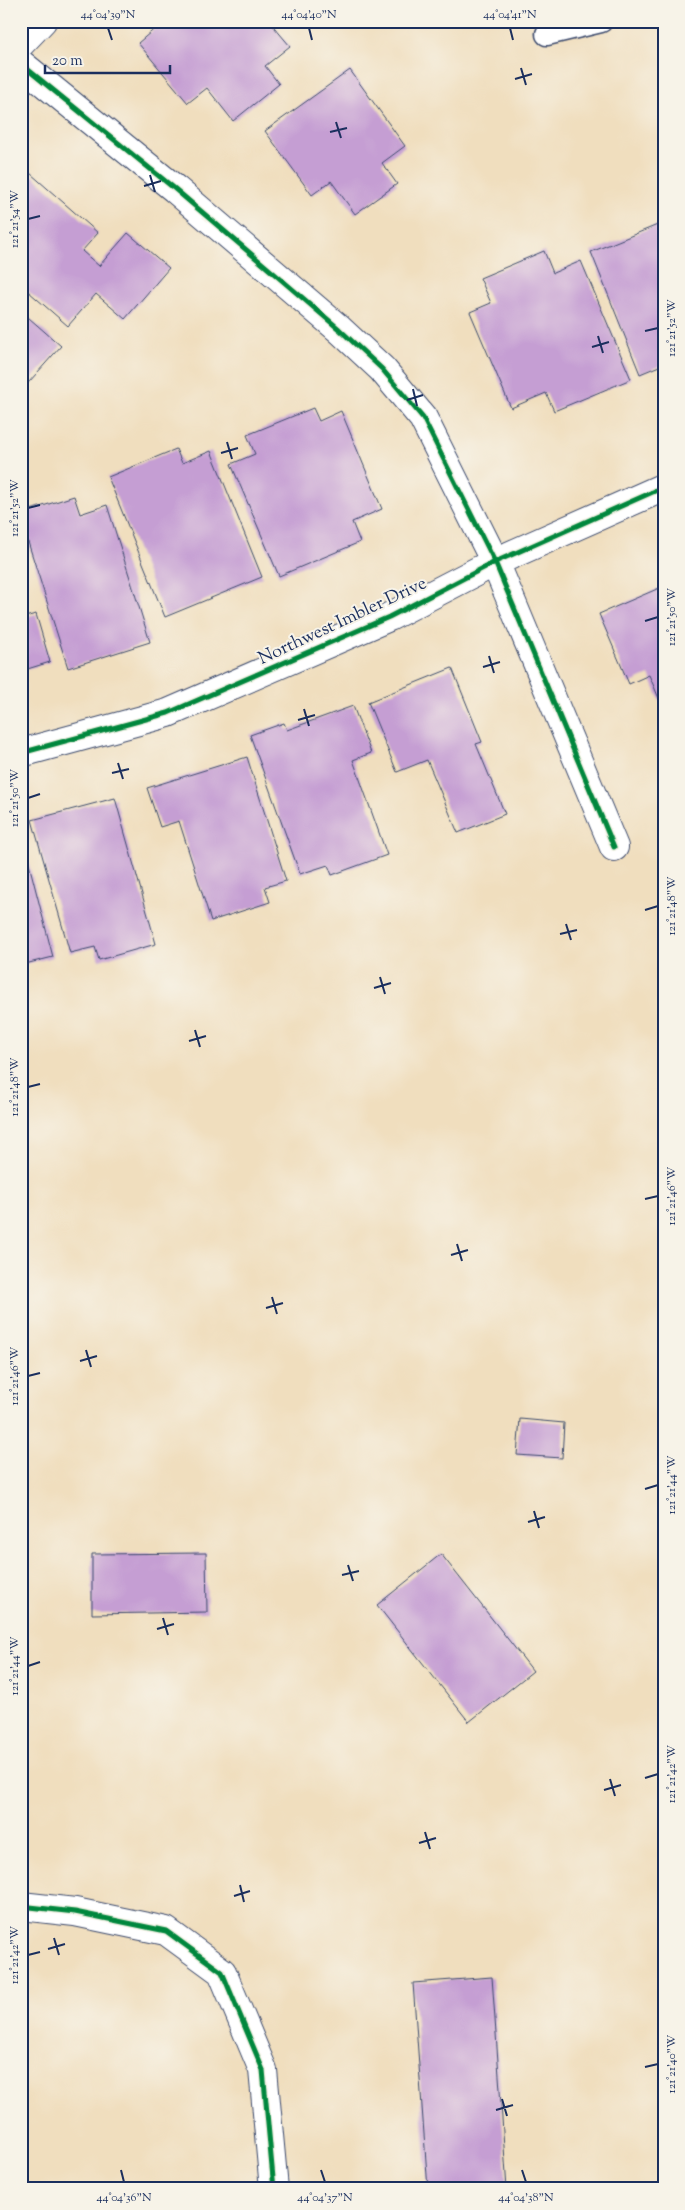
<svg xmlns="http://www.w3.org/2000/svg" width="685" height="2210" font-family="'Sorts Mill Goudy',serif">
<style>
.building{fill:#c59ed3}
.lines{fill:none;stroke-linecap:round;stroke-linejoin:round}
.service-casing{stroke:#3b496c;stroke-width:25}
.minor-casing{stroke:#3b496c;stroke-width:30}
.service{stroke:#fff;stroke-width:22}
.minor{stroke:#fff;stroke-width:28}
.cycleway-casing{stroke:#f7f3e8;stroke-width:8}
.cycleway{stroke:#00873e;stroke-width:5}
.ticks{fill:none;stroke:#1b2f5e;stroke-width:2}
.labels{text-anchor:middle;stroke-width:4;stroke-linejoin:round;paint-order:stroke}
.street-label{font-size:18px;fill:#1b2f5e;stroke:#f7f3e8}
.neatline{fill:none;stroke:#1b2f5e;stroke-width:2}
.ticks-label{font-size:12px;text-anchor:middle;fill:#1b2f5e}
</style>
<rect width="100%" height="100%" fill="#f7f3e8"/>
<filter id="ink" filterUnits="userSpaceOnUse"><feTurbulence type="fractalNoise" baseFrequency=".02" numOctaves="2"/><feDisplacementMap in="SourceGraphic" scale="10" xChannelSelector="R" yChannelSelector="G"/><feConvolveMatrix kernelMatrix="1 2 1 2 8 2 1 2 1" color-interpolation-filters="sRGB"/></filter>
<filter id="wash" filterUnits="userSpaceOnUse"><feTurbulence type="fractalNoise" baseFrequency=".0096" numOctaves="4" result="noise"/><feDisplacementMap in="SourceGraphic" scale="20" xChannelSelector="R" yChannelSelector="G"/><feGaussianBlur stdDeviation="1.12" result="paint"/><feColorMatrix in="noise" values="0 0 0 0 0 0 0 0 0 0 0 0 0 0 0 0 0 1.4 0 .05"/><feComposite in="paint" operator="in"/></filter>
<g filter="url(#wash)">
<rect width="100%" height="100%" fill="#f0debe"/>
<g id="blocks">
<g class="building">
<polygon points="164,21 269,21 290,46 265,66 279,84 233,121 207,88 188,103 138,43"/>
<polygon points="350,70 405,146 382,163 397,184 355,214 331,181 312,195 265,131"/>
<polygon points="22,166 98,233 82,251 99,266 128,233 169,268 125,319 96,294 68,326 21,285"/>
<polygon points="660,224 664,235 664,364 640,374 591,252"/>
<polygon points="544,251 553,273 581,261 631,379 554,411 546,393 511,408 470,312 491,303 480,278"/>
<polygon points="21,311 61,346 21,391"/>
<polygon points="313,408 319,421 341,411 382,509 352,522 360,542 279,576 231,464 255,454 247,435"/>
<polygon points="176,449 182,463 211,451 262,577 165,617 108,477"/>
<polygon points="74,496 80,514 107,505 150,642 68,668 21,520 21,513"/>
<polygon points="664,586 664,710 649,675 629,684 599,614"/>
<polygon points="36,614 50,662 21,671 21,618"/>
<polygon points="452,668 482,742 476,744 505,814 458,833 427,760 397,772 368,702"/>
<polygon points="353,706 371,753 353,760 387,855 332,875 328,865 300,874 250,735 284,723 287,730"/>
<polygon points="247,757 286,881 265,887 270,902 211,921 179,821 160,827 147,788"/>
<polygon points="115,798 156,944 99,960 95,947 70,953 32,820"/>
<polygon points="21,833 53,957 21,965"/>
<polygon points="520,1419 564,1423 562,1458 517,1455"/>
<polygon points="206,1553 207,1612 92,1614 92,1554"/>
<polygon points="441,1554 533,1671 469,1722 377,1605"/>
<polygon points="492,1977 507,2189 428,2189 413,1983"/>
</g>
</g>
</g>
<g filter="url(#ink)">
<use href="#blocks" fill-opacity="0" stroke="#3b496c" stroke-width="1"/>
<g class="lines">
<g class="service-casing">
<polyline id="service" points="547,34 601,21"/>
</g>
<g class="minor-casing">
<g id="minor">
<polyline points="21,43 42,21"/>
<polyline points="21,64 175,189 339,329 382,369 423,418 495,562 614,847"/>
<polyline points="21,753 168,713 389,617 495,562 664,487"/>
<polyline points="21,1906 75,1912 166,1931 222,1972 263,2070 274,2189"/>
</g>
</g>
<use href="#service" class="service"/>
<use href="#minor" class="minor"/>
<g class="cycleway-casing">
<g id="cycleway">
<polyline points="21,64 175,189 339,329 382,369 423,418 495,562 614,847"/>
<polyline points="21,753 168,713 389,617 495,562 664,487"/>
<polyline points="21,1906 75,1912 166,1931 222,1972 263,2070 274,2189"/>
</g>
</g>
<use href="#cycleway" class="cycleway"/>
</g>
</g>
<path class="ticks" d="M108,28L112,40M309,28L312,40M510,28L513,40M521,68L526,85M515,79L532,74M336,122L341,138M330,132L347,128M150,175L155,192M144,186L161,181M28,219L40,216M645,331L658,328M598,336L603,353M592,347L609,342M413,389L417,406M407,400L423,395M227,442L232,459M221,453L238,448M28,508L40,505M645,621L658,617M489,656L494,673M483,667L500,662M304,709L309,726M298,720L315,715M118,763L123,779M112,773L129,769M28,798L40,794M645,910L658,906M566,924L571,940M560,934L577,930M380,977L385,994M374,988L391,983M195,1030L200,1047M189,1041L206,1036M28,1087L40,1084M645,1199L658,1196M457,1244L462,1261M451,1255L468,1250M272,1297L277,1314M266,1308L283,1303M86,1350L91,1367M80,1361L97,1356M28,1376L40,1373M645,1489L658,1485M534,1511L539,1528M528,1522L545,1517M348,1565L353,1581M342,1575L359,1571M163,1618L168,1635M157,1629L174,1624M28,1666L40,1662M645,1778L658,1774M610,1779L615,1796M604,1790L621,1785M425,1832L430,1849M419,1843L436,1838M240,1885L244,1902M234,1896L250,1891M54,1938L59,1955M48,1949L65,1944M28,1955L40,1952M645,2067L658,2064M502,2099L507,2116M496,2110L513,2105M121,2170L124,2182M321,2170L325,2182M522,2170L526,2182"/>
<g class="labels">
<g class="street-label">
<text transform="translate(342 620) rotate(-25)" y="6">Northwest Imbler Drive</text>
</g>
</g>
<rect width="685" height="2210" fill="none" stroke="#f7f3e8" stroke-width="55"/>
<path d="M45 65v8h125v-8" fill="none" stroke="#1b2f5e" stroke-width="2.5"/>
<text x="52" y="65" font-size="15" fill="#1b2f5e" stroke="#f7f3e8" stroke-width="4" paint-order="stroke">20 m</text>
<rect x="28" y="28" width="630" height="2154" class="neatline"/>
<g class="ticks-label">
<text x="108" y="18">44°04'39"N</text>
<text x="309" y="18">44°04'40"N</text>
<text x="510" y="18">44°04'41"N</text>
<text transform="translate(14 219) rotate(-90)" y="4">121°21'54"W</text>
<text transform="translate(671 328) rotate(-90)" y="4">121°21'52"W</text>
<text transform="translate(14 508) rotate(-90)" y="4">121°21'52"W</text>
<text transform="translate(671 617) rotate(-90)" y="4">121°21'50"W</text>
<text transform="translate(14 798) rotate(-90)" y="4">121°21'50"W</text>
<text transform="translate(671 906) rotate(-90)" y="4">121°21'48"W</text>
<text transform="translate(14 1087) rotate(-90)" y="4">121°21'48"W</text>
<text transform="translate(671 1196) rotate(-90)" y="4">121°21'46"W</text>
<text transform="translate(14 1376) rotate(-90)" y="4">121°21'46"W</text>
<text transform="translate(671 1485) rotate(-90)" y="4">121°21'44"W</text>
<text transform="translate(14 1666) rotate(-90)" y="4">121°21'44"W</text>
<text transform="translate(671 1774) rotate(-90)" y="4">121°21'42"W</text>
<text transform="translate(14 1955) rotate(-90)" y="4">121°21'42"W</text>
<text transform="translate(671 2064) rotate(-90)" y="4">121°21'40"W</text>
<text x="124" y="2201">44°04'36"N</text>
<text x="325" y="2201">44°04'37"N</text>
<text x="526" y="2201">44°04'38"N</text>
</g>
</svg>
